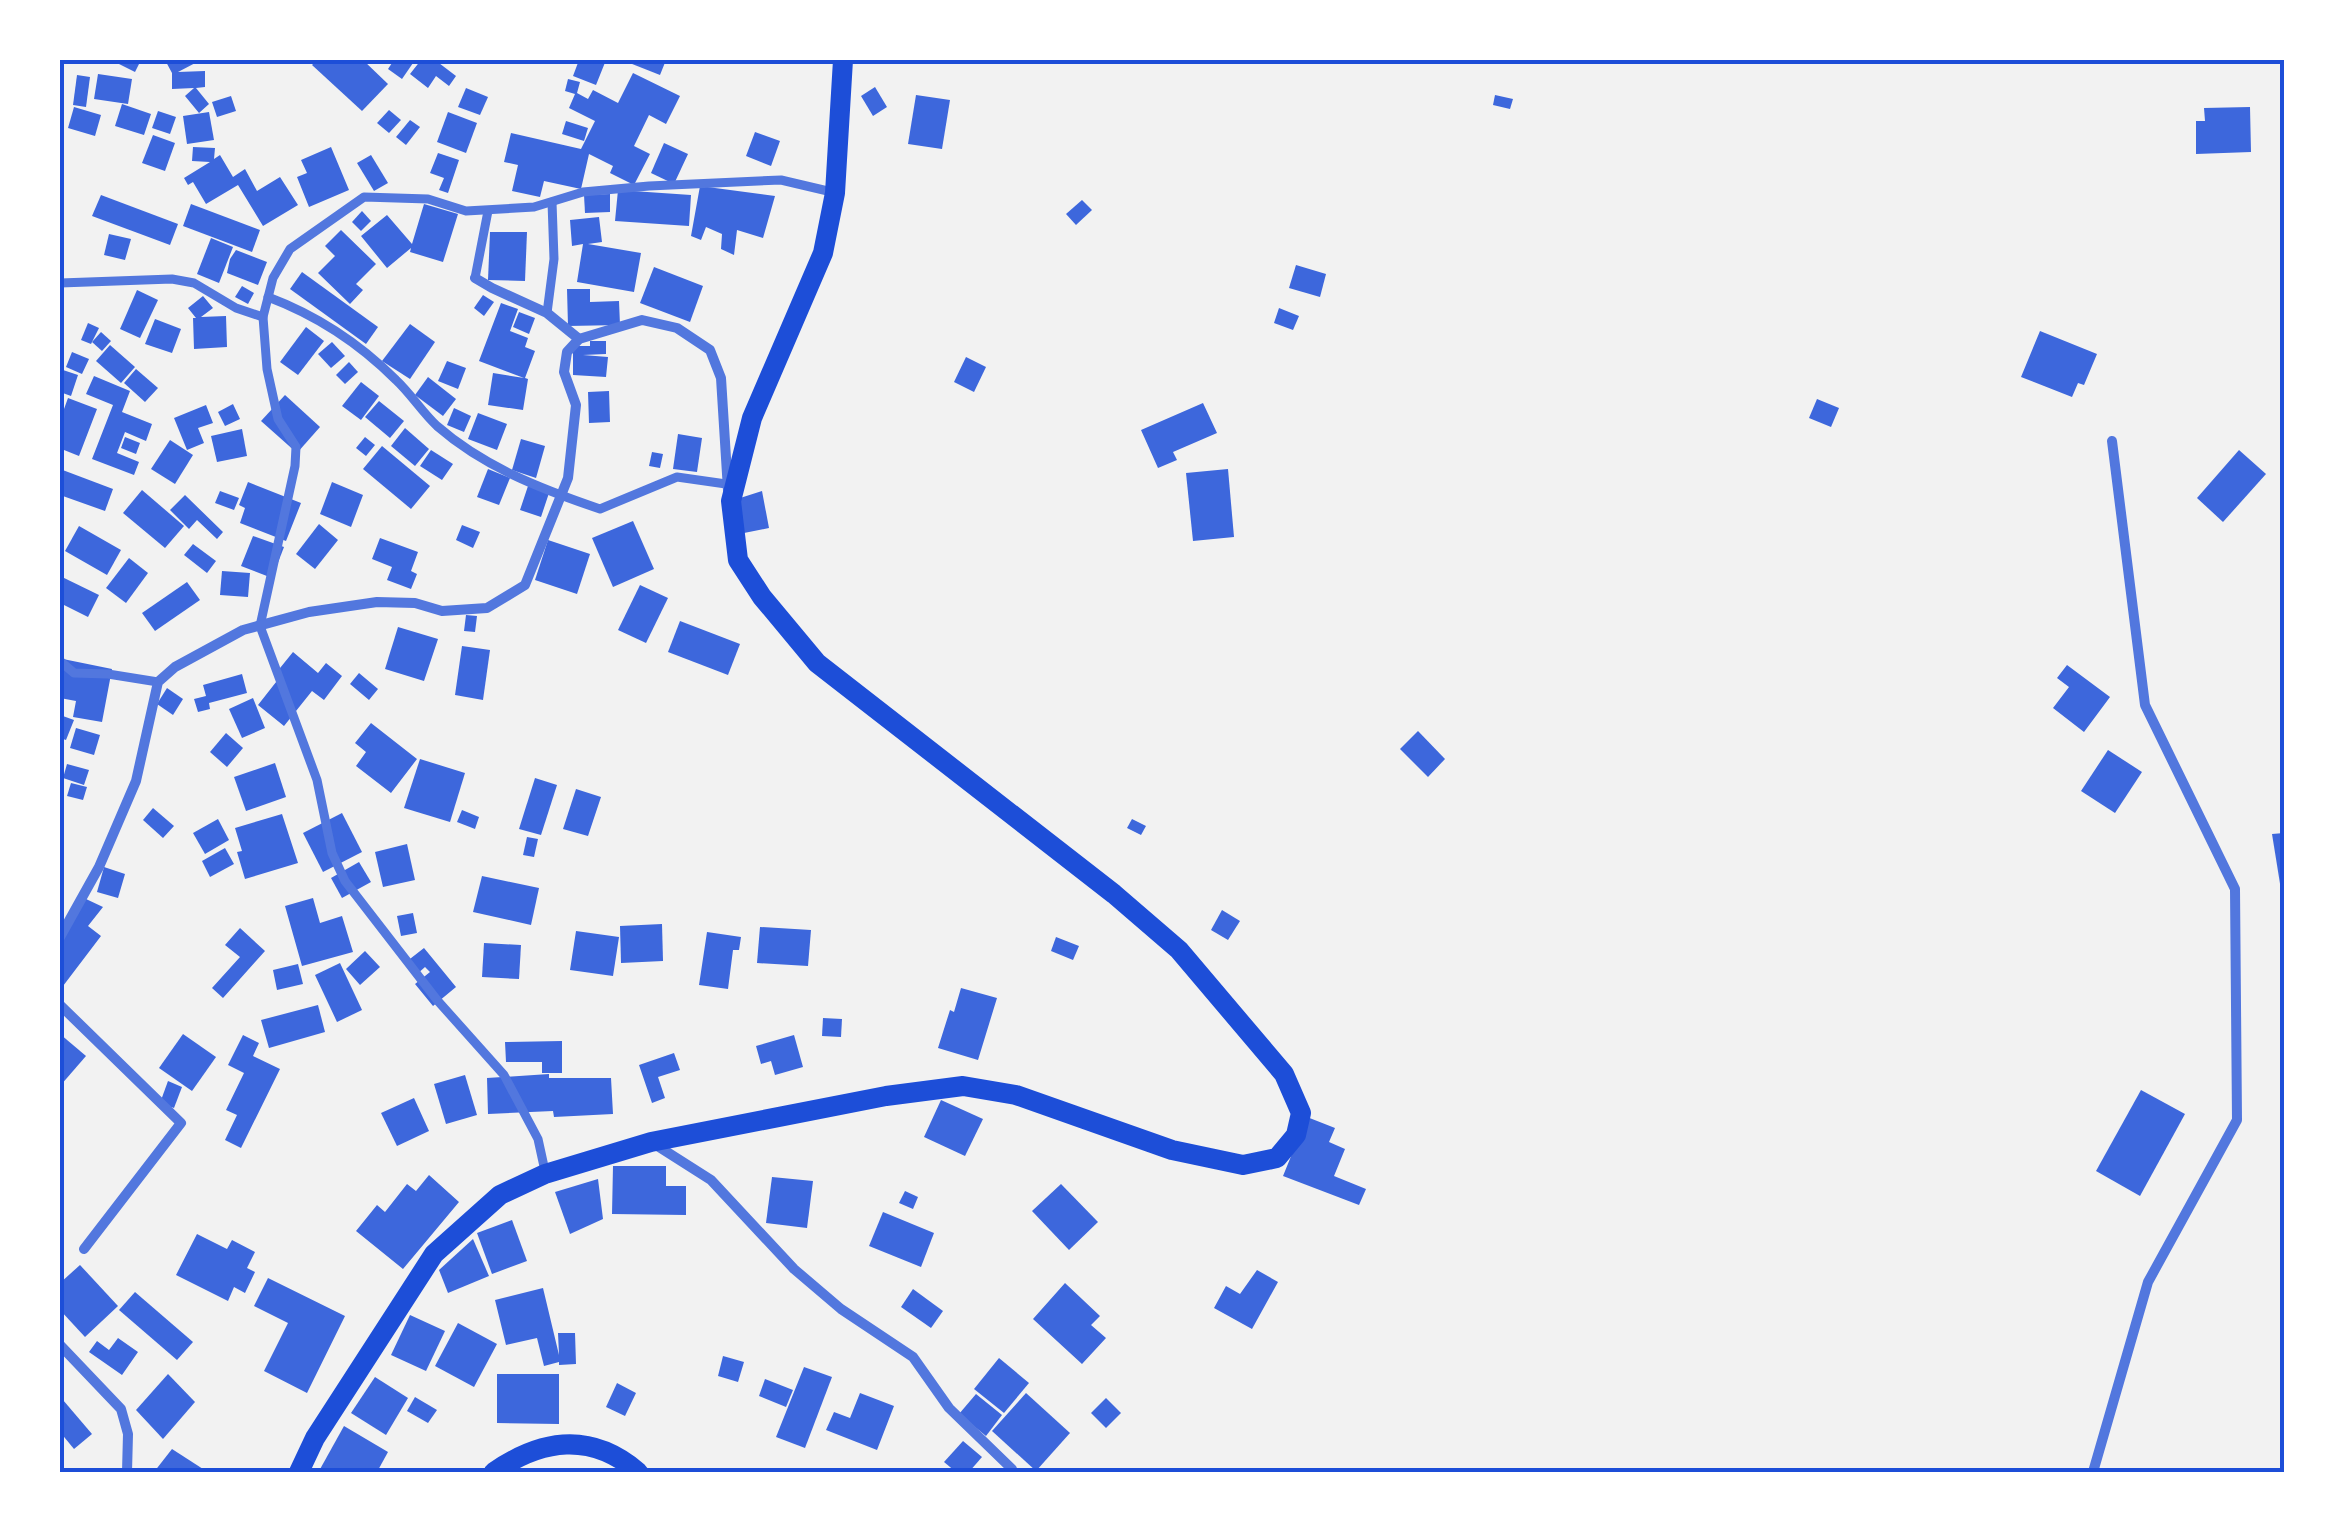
<svg xmlns="http://www.w3.org/2000/svg" width="2344" height="1532" font-family="Figtree,sans-serif">
<style>
.building{fill:#3d67dc}
.lines{fill:none;stroke-linecap:round;stroke-linejoin:round}
.pedestrian{stroke:#5277de;stroke-width:9}
.minor{stroke:#5277de;stroke-width:10}
.secondary{stroke:#1d4ed8;stroke-width:20}
.neatline{fill:none;stroke:#1d4ed8;stroke-width:4}
</style>
<rect width="100%" height="100%" fill="#f2f2f2"/>
<g class="building">
<polygon points="111,60 141,60 135,72"/>
<polygon points="165,60 201,60 178,72 205,71 205,87 196,88 209,104 199,113 185,96 194,88 172,89 172,73"/>
<polygon points="317,60 363,60 388,84 362,111 312,65"/>
<polygon points="394,60 413,63 402,79 388,69"/>
<polygon points="421,60 435,60 456,76 449,86 436,76 428,88 410,74"/>
<polygon points="579,60 606,60 596,85 573,76"/>
<polygon points="622,60 666,60 660,75"/>
<polygon points="633,73 680,96 666,124 649,115 634,146 650,154 634,185 610,173 613,166 589,154 581,189 544,181 540,197 512,191 518,165 504,162 511,133 581,149 595,121 569,108 575,94 565,91 568,79 580,82 577,93 588,99 593,90 618,103"/>
<polygon points="98,74 132,79 128,104 94,99"/>
<polygon points="77,75 90,77 86,107 73,105"/>
<polygon points="875,87 887,107 873,116 861,96"/>
<polygon points="466,88 488,97 480,115 458,107"/>
<polygon points="916,95 950,100 942,149 908,144"/>
<polygon points="1495,95 1513,99 1510,109 1493,105"/>
<polygon points="231,96 236,111 217,117 212,102"/>
<polygon points="122,104 151,114 144,135 115,126"/>
<polygon points="74,107 101,115 95,136 68,128"/>
<polygon points="2250,107 2251,152 2196,154 2196,121 2205,121 2204,108"/>
<polygon points="389,110 401,120 389,133 377,123"/>
<polygon points="158,111 176,117 170,134 152,128"/>
<polygon points="209,112 214,140 187,144 183,116"/>
<polygon points="448,112 477,123 466,153 437,142"/>
<polygon points="410,120 420,127 406,145 396,137"/>
<polygon points="566,121 588,128 584,141 562,134"/>
<polygon points="755,132 780,141 771,166 746,156"/>
<polygon points="153,135 175,143 165,171 142,163"/>
<polygon points="664,143 688,154 674,184 651,173"/>
<polygon points="193,147 215,148 214,159 220,155 233,177 245,169 257,191 280,177 298,205 263,226 238,185 206,204 193,182 188,185 184,178 210,162 192,161"/>
<polygon points="331,147 349,190 309,207 297,177 307,173 301,160"/>
<polygon points="438,153 459,160 448,193 439,190 444,178 430,173"/>
<polygon points="371,155 388,183 374,191 357,163"/>
<polygon points="700,186 775,196 763,238 737,230 734,255 721,249 722,234 706,227 701,240 691,236"/>
<polygon points="618,190 691,195 689,226 615,221"/>
<polygon points="610,194 610,212 585,213 584,195"/>
<polygon points="101,195 178,224 170,245 92,216"/>
<polygon points="1082,200 1092,210 1076,225 1066,214"/>
<polygon points="191,204 260,230 252,252 183,226"/>
<polygon points="424,204 458,214 443,262 410,252 411,248 387,268 361,236 387,215 412,244"/>
<polygon points="362,211 371,221 361,231 352,222"/>
<polygon points="599,217 602,242 588,244 641,253 634,292 577,282 583,244 572,246 570,220"/>
<polygon points="341,230 376,264 356,284 363,290 350,304 318,273 335,256 325,246"/>
<polygon points="490,232 527,232 525,281 488,280"/>
<polygon points="109,234 131,239 125,260 104,255"/>
<polygon points="211,238 233,247 219,283 197,274"/>
<polygon points="236,250 267,262 258,285 227,273 230,259"/>
<polygon points="1296,265 1326,274 1320,297 1289,288"/>
<polygon points="654,267 703,286 690,322 640,303"/>
<polygon points="302,272 378,327 366,344 290,289"/>
<polygon points="242,286 254,293 248,304 235,297"/>
<polygon points="567,289 590,289 590,302 619,301 620,325 568,326"/>
<polygon points="137,290 158,300 140,338 120,329"/>
<polygon points="483,295 494,302 484,316 474,308"/>
<polygon points="203,296 213,308 201,317 226,316 227,347 194,349 193,318 196,318 188,308"/>
<polygon points="501,303 518,309 510,331 528,338 525,347 535,351 525,378 528,379 523,410 488,405 493,373 524,378 479,361"/>
<polygon points="1279,308 1299,316 1293,330 1274,323"/>
<polygon points="519,312 535,318 529,334 513,327"/>
<polygon points="155,319 181,329 172,353 145,344"/>
<polygon points="88,323 99,328 91,344 81,340"/>
<polygon points="410,324 435,342 410,379 382,361"/>
<polygon points="306,327 324,341 298,375 280,362"/>
<polygon points="2040,331 2097,354 2084,385 2078,383 2072,397 2021,377"/>
<polygon points="101,332 111,341 102,351 92,342"/>
<polygon points="590,341 606,341 606,354 583,355 608,357 606,377 573,375 573,346 590,346"/>
<polygon points="332,342 345,356 331,368 318,354"/>
<polygon points="110,345 135,367 121,383 96,361"/>
<polygon points="72,352 89,359 82,374 66,367"/>
<polygon points="966,357 986,367 974,392 954,382"/>
<polygon points="447,361 466,368 458,389 438,381"/>
<polygon points="349,362 358,372 345,384 336,375"/>
<polygon points="60,369 78,375 71,396 60,392"/>
<polygon points="136,369 158,388 145,402 124,383"/>
<polygon points="94,376 130,391 122,412 152,424 146,441 125,432 117,453 139,462 134,475 92,459 113,405 86,394"/>
<polygon points="428,377 456,399 443,416 415,395"/>
<polygon points="361,382 379,396 361,420 342,406"/>
<polygon points="609,391 610,422 589,423 588,392"/>
<polygon points="285,395 320,427 297,453 261,421"/>
<polygon points="68,398 97,409 79,456 64,450 60,459 60,420"/>
<polygon points="1817,399 1839,408 1831,427 1809,418"/>
<polygon points="379,401 404,421 390,438 365,417"/>
<polygon points="1203,403 1217,433 1173,452 1177,460 1158,468 1141,430"/>
<polygon points="233,404 240,419 225,426 218,412"/>
<polygon points="206,405 213,423 198,428 204,443 187,450 174,418"/>
<polygon points="454,408 471,416 464,432 447,425"/>
<polygon points="478,413 507,424 497,450 468,439"/>
<polygon points="405,428 429,449 415,466 391,446"/>
<polygon points="242,429 247,456 217,462 211,436"/>
<polygon points="678,434 702,438 697,472 673,469"/>
<polygon points="125,437 140,443 136,454 121,448"/>
<polygon points="365,437 375,445 366,456 356,448"/>
<polygon points="521,439 545,446 536,478 512,470"/>
<polygon points="170,440 193,455 175,484 151,469"/>
<polygon points="382,446 430,486 411,509 363,469"/>
<polygon points="431,450 453,464 442,480 420,466"/>
<polygon points="2239,450 2266,474 2223,522 2197,498"/>
<polygon points="652,452 663,454 660,468 649,466"/>
<polygon points="60,469 113,489 105,511 60,495"/>
<polygon points="488,469 510,478 499,505 477,497"/>
<polygon points="1228,469 1234,537 1193,541 1186,473"/>
<polygon points="248,482 301,503 286,541 240,523 245,508 239,505"/>
<polygon points="332,482 363,495 351,527 320,514"/>
<polygon points="528,486 549,493 541,517 520,510"/>
<polygon points="142,490 184,526 165,548 123,513"/>
<polygon points="220,491 239,498 234,510 215,503"/>
<polygon points="762,491 769,528 739,534 737,499"/>
<polygon points="185,495 223,532 217,539 197,520 189,529 170,510"/>
<polygon points="633,521 654,569 613,587 592,538"/>
<polygon points="319,524 338,540 315,569 296,554"/>
<polygon points="462,525 480,532 473,548 456,540"/>
<polygon points="79,526 121,550 107,575 65,551"/>
<polygon points="253,536 284,547 272,578 241,566"/>
<polygon points="380,538 418,552 411,571 417,574 411,589 387,580 392,567 372,559"/>
<polygon points="548,540 590,554 577,594 535,580"/>
<polygon points="193,544 216,561 207,573 184,555"/>
<polygon points="129,558 148,573 126,603 106,588"/>
<polygon points="222,571 250,573 248,597 220,595"/>
<polygon points="60,576 99,595 88,617 60,603"/>
<polygon points="187,582 200,600 155,631 142,613"/>
<polygon points="640,585 668,598 646,643 618,630"/>
<polygon points="466,615 477,616 475,632 464,631"/>
<polygon points="680,621 740,644 728,675 668,652"/>
<polygon points="398,627 438,639 424,681 385,669"/>
<polygon points="462,646 490,650 483,700 455,695"/>
<polygon points="293,652 318,673 326,663 342,676 324,700 312,691 284,726 258,705 280,677 276,673"/>
<polygon points="63,659 112,669 102,722 73,717 76,701 60,698"/>
<polygon points="2067,665 2110,697 2084,732 2053,708 2069,687 2057,678"/>
<polygon points="359,673 378,689 369,700 350,684"/>
<polygon points="242,674 247,693 209,703 210,709 198,712 194,699 206,696 203,685"/>
<polygon points="167,688 183,699 173,715 157,704"/>
<polygon points="253,698 265,728 242,738 229,709"/>
<polygon points="60,715 74,720 66,740 60,738"/>
<polygon points="371,723 417,759 391,793 356,766 366,752 355,743"/>
<polygon points="76,728 100,735 94,755 70,748"/>
<polygon points="1418,731 1445,759 1428,777 1400,749"/>
<polygon points="226,733 243,748 227,767 210,752"/>
<polygon points="2108,750 2142,772 2115,813 2081,791"/>
<polygon points="420,759 465,773 450,822 404,808"/>
<polygon points="275,763 286,797 246,811 234,777"/>
<polygon points="67,764 89,770 84,785 63,778"/>
<polygon points="535,778 557,785 541,835 519,829"/>
<polygon points="71,783 87,787 83,800 67,796"/>
<polygon points="576,789 601,797 588,836 563,829"/>
<polygon points="153,808 174,826 163,838 143,820"/>
<polygon points="462,810 479,817 475,829 457,822"/>
<polygon points="342,813 362,852 323,872 303,833"/>
<polygon points="282,814 298,863 245,879 237,852 242,851 235,828"/>
<polygon points="218,819 229,840 205,854 193,833"/>
<polygon points="1132,819 1146,826 1141,835 1127,828"/>
<polygon points="2284,833 2284,895 2282,896 2272,834"/>
<polygon points="527,837 538,839 534,857 523,855"/>
<polygon points="407,844 415,880 383,887 375,852"/>
<polygon points="225,848 234,864 210,877 202,861"/>
<polygon points="359,862 371,882 342,898 331,878"/>
<polygon points="104,867 125,874 118,898 97,892"/>
<polygon points="482,876 539,888 531,925 473,912"/>
<polygon points="313,898 320,923 342,916 353,952 302,966 285,906"/>
<polygon points="86,899 103,907 88,926 101,936 60,990 60,941"/>
<polygon points="1222,910 1240,921 1228,940 1211,930"/>
<polygon points="413,913 417,933 401,936 397,916"/>
<polygon points="662,924 663,961 621,963 620,926"/>
<polygon points="760,927 811,930 808,966 757,963"/>
<polygon points="240,928 265,951 223,998 212,988 240,957 225,945"/>
<polygon points="576,931 619,937 613,976 570,970"/>
<polygon points="707,932 741,937 739,950 733,950 728,989 699,985"/>
<polygon points="1056,937 1079,946 1073,960 1051,951"/>
<polygon points="484,943 521,945 519,979 482,977"/>
<polygon points="424,948 456,987 433,1006 415,984 430,972 425,967 416,975 406,962"/>
<polygon points="365,951 380,967 360,985 346,969"/>
<polygon points="340,963 362,1010 337,1022 315,975"/>
<polygon points="298,964 303,984 277,990 273,970"/>
<polygon points="961,988 997,998 978,1060 938,1048 950,1010 954,1012"/>
<polygon points="318,1005 325,1032 269,1048 261,1020"/>
<polygon points="823,1018 842,1019 841,1037 822,1036"/>
<polygon points="60,1034 86,1056 60,1086"/>
<polygon points="183,1034 216,1057 192,1091 159,1068"/>
<polygon points="243,1035 259,1043 253,1056 280,1069 241,1148 225,1140 237,1115 226,1110 244,1073 228,1065"/>
<polygon points="794,1035 803,1067 775,1075 771,1061 761,1064 756,1046"/>
<polygon points="562,1041 562,1073 542,1073 542,1062 506,1062 505,1042"/>
<polygon points="674,1053 680,1070 658,1077 665,1098 652,1103 639,1065"/>
<polygon points="549,1074 549,1078 611,1078 613,1114 554,1117 553,1111 488,1114 487,1078"/>
<polygon points="465,1075 477,1115 446,1124 434,1084"/>
<polygon points="168,1081 182,1087 174,1108 160,1103"/>
<polygon points="2141,1090 2185,1114 2140,1196 2096,1171"/>
<polygon points="414,1098 429,1131 397,1146 381,1113"/>
<polygon points="941,1100 983,1119 965,1156 924,1137"/>
<polygon points="1307,1117 1335,1128 1329,1142 1345,1149 1334,1176 1366,1189 1359,1205 1283,1176"/>
<polygon points="613,1166 666,1166 666,1186 686,1186 686,1215 612,1214"/>
<polygon points="429,1175 459,1202 403,1269 356,1231 377,1205 385,1212 407,1184 416,1191"/>
<polygon points="772,1177 813,1181 807,1228 766,1223"/>
<polygon points="598,1179 603,1219 570,1234 555,1192"/>
<polygon points="1061,1184 1098,1222 1069,1250 1032,1211"/>
<polygon points="905,1191 918,1197 913,1209 899,1203"/>
<polygon points="883,1212 934,1233 921,1267 869,1246"/>
<polygon points="512,1220 527,1261 492,1274 477,1233"/>
<polygon points="197,1234 227,1249 232,1240 255,1252 247,1268 255,1272 245,1293 234,1287 228,1301 176,1275"/>
<polygon points="473,1239 489,1276 448,1293 439,1270"/>
<polygon points="80,1265 118,1306 85,1337 60,1310 60,1283"/>
<polygon points="1257,1270 1278,1282 1252,1329 1214,1308 1226,1286 1240,1294"/>
<polygon points="268,1278 345,1316 307,1393 264,1371 288,1323 254,1306"/>
<polygon points="1065,1283 1100,1316 1091,1325 1106,1338 1082,1364 1033,1319"/>
<polygon points="543,1288 559,1355 558,1333 575,1333 576,1364 559,1365 559,1362 544,1366 537,1338 506,1345 495,1300"/>
<polygon points="913,1289 943,1311 931,1328 901,1307"/>
<polygon points="135,1292 193,1342 177,1360 119,1310"/>
<polygon points="410,1315 445,1331 426,1371 391,1355"/>
<polygon points="458,1323 497,1344 474,1387 435,1366"/>
<polygon points="118,1338 138,1352 122,1375 89,1352 97,1341 109,1350"/>
<polygon points="723,1356 744,1362 738,1382 718,1376"/>
<polygon points="999,1358 1029,1383 1004,1413 974,1389"/>
<polygon points="804,1367 832,1377 805,1448 776,1437"/>
<polygon points="168,1374 195,1402 163,1439 136,1410"/>
<polygon points="497,1374 559,1374 559,1424 497,1423"/>
<polygon points="375,1377 408,1398 386,1435 351,1413"/>
<polygon points="765,1379 793,1390 786,1407 759,1396"/>
<polygon points="617,1383 636,1393 625,1416 606,1407"/>
<polygon points="860,1393 894,1406 877,1450 826,1430 834,1412 850,1418"/>
<polygon points="1026,1393 1070,1433 1036,1471 992,1431"/>
<polygon points="976,1394 1002,1415 986,1436 959,1414"/>
<polygon points="415,1397 437,1410 428,1423 407,1411"/>
<polygon points="1106,1398 1121,1413 1106,1428 1091,1413"/>
<polygon points="63,1400 92,1434 74,1449 60,1432 60,1402"/>
<polygon points="344,1426 388,1452 377,1472 319,1471"/>
<polygon points="963,1441 982,1457 969,1472 956,1472 944,1462"/>
<polygon points="172,1449 203,1469 202,1472 154,1472"/>
</g>
<g class="lines">
<g class="pedestrian">
<polyline points="475,278 488,211"/>
<polyline points="60,283 172,279 194,283 236,308 263,317"/>
<path d="M268,297C316,315 360,344 396,380C411,394 422,412 437,426C484,467 541,489 600,509L677,477L726,484"/>
<polyline points="547,313 554,259 552,202"/>
<polyline points="60,661 74,673 108,674 158,682"/>
<polyline points="545,1171 538,1139 504,1075 437,1000 345,881 332,853 317,780 260,626 295,466 296,447 278,419 267,369 263,317 273,278 290,249 364,197 428,199 466,211 534,207 583,192 649,186 781,180 832,192"/>
</g>
<g class="minor">
<polyline points="475,278 492,288 547,313 579,339"/>
<polyline points="60,937 99,867 136,781 158,682 175,667 243,630 309,612 377,602 415,603 442,611 487,608 525,585 568,478 576,405 564,372 567,352 579,339 642,320 677,328 710,350 721,378 728,490"/>
<polyline points="60,1005 181,1123 84,1249"/>
<polyline points="656,1145 711,1180 794,1269 841,1309 913,1357 949,1408 1012,1469 1009,1472"/>
<polyline points="60,1345 121,1409 128,1434 127,1472"/>
<polyline points="2093,1472 2148,1282 2237,1120 2235,889 2145,705 2112,441"/>
</g>
<g class="secondary">
<polyline points="299,1472 315,1438 434,1254 500,1195 545,1174 651,1142 886,1096 963,1086 1016,1095 1172,1150 1243,1165 1277,1158 1296,1135 1301,1113 1284,1074 1179,950 1114,894 817,663 762,597 738,560 731,501 752,418 823,253 835,193 843,60"/>
<path d="M494,1472C542,1439 591,1432 638,1472"/>
</g>
</g>
<rect width="2344" height="1532" fill="none" stroke="#ffffff" stroke-width="125"/>
<rect x="62" y="62" width="2220" height="1408" class="neatline"/>
</svg>
